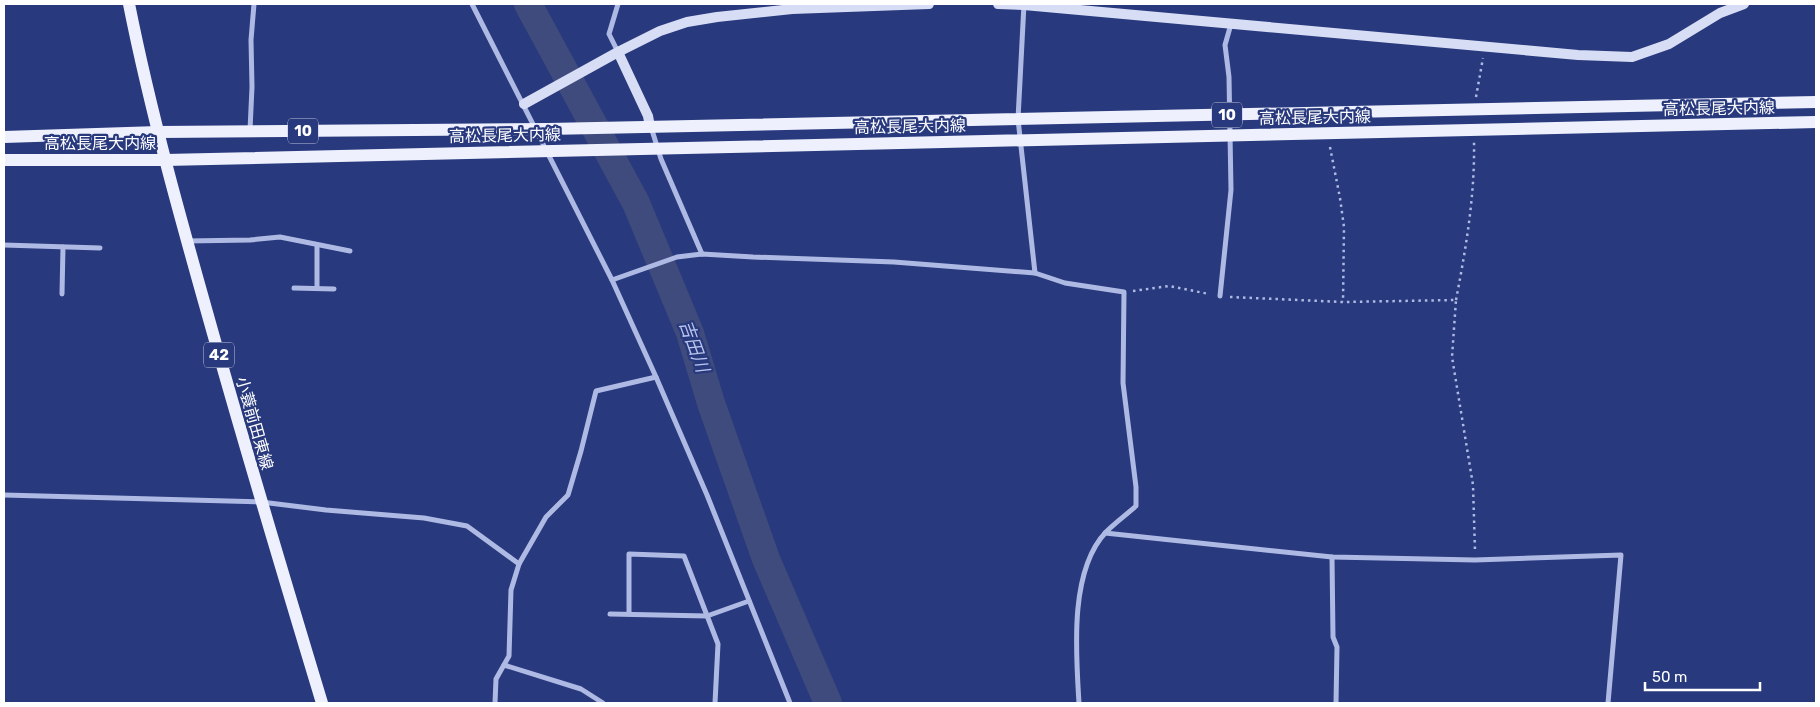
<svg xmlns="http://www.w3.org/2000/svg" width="1820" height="707" font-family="Rubik,'Noto Sans JP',sans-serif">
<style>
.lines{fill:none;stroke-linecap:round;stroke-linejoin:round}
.river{stroke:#3f4b7d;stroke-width:28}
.path{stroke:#aebae4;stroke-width:2.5;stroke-dasharray:2.5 4;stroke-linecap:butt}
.street{stroke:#aebae4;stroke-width:5}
.secondary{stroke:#d7ddf5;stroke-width:10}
.primary{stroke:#eef0fd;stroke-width:12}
.labels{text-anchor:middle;stroke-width:4.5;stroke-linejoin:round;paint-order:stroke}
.shield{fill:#28397d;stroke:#bec4d8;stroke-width:1}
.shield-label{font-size:15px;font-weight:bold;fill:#fff}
.street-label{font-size:16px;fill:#fff;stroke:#28397d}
.water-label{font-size:18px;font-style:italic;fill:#b9c4ec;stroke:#28397d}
</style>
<rect width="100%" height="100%" fill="#28397d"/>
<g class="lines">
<polyline class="river" points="528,4 636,203 690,333 711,403 766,559 828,703"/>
<g class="path">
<polyline points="1476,97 1483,58"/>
<polyline points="1330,147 1340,198 1344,227 1343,302"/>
<polyline points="1133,291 1169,286 1209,294"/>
<polyline points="1230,297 1343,302 1456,300 1452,357 1473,485 1475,551"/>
<path d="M1456,300C1466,248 1475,195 1474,142"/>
</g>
<g class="street">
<polyline points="472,4 612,280 656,377 707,495 790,703"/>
<polyline points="1024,4 1018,119 1035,273"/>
<polyline points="618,52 609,34 618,4"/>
<polyline points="651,127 661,159 702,254"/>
<polyline points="250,130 252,87 251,40 254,4"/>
<polyline points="187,241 250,240 280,237 350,251"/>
<polyline points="4,245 100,248"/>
<path d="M612,280L677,257L702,254L753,257L894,262L1035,273L1065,283L1124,292L1123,383L1136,487V506C1126,515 1115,523 1106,532C1069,571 1076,653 1079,703"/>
<polyline points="294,288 334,289"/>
<polyline points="317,288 317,245"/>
<polyline points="62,294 63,247"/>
<polyline points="1220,296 1231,190 1229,77 1225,45 1231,24"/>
<polyline points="4,495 261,502 326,510 424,518 467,526 519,564"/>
<polyline points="1105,533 1332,557 1475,560 1621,555 1608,703"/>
<polyline points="1332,557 1333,637 1337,647 1336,703"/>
<polyline points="610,614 707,616 749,601"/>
<polyline points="629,614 629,554 684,556 718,644 715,703"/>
<polyline points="504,665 581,689 603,703"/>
<polyline points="495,703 496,679 509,656 511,590 519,564 546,517 568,495 581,451 596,391 656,377"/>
</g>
<g class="secondary">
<polyline points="998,4 1024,5 1578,55 1632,57 1669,44 1720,13 1744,4"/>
<polyline points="618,52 648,116 650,127"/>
<polyline points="524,104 618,52 660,31 687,22 717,17 792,9 929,4"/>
</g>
<g class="primary">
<path d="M129,4C152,119 184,231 216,344C250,464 286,584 322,703"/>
<polyline points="4,137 158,132 548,129 1816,102"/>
<polyline points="4,160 165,160 1816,122"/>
</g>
</g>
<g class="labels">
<g class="shield">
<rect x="1212" y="102.5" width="30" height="25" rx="4"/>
<rect x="288" y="118.5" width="30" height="25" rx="4"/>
<rect x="204" y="342.5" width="30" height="25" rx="4"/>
</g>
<g class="shield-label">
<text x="1227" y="120">10</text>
<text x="303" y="136">10</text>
<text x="219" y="360">42</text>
</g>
<g class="street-label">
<text transform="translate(1719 108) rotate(-1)" y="6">高松長尾大内線</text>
<text transform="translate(1315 117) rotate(-1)" y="6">高松長尾大内線</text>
<text transform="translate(910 126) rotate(-1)" y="6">高松長尾大内線</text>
<text transform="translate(505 135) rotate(-1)" y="6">高松長尾大内線</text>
<text x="100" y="149">高松長尾大内線</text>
<text transform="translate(255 423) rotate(74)" y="6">小蓑前田東線</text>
</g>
<g class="water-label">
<text transform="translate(694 346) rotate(70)" y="6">吉田川</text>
</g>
</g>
<rect width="1820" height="707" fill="none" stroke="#ffffff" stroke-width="10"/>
<path d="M1645 682v8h115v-8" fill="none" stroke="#ffffff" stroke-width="2.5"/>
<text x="1652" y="682" font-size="15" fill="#ffffff" stroke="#28397d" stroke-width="4" paint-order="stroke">50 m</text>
</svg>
